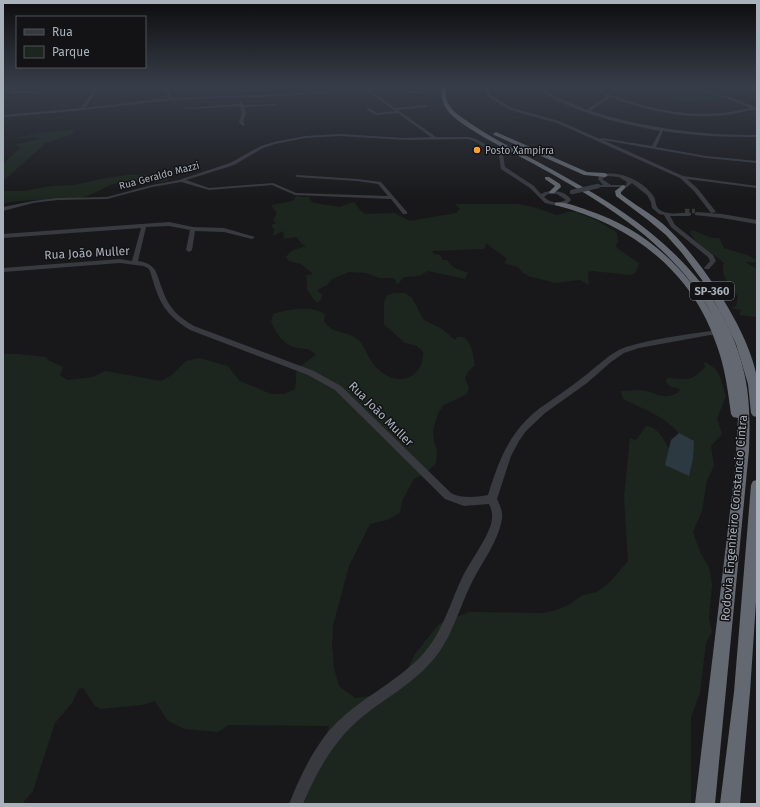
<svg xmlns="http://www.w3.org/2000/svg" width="760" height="807" font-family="'Fira Sans',sans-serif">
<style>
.green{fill:#1d261e}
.water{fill:#2c3940}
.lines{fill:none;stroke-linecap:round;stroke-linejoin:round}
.minor-tunnel{stroke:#35373a;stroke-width:4.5;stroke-dasharray:4.5 2.5;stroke-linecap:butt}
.minor{fill:#383a40;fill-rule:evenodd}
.highway{fill:#646971;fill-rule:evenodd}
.minor-bridge{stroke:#383a40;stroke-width:4.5}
.poi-dot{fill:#ffa22b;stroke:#131316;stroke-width:1.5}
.labels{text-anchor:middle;stroke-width:3;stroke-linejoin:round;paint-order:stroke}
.far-poi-label{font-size:10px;fill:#a9b1bb;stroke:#131316;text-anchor:start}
.far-street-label{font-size:10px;fill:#a9b1bb;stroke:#131316}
.shield{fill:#131316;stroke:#7c828a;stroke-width:1}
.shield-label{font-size:11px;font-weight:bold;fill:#a9b1bb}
.street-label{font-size:12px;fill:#a9b1bb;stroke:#131316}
</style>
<rect width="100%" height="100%" fill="#18181a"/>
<g class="green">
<polygon points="3,87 90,87 73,91 35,91 32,90 33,89 3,93"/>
<polygon points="378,87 439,87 436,93"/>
<polygon points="685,88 719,97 694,102 678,102 658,93"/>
<polygon points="72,130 76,130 70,135 46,143 3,181 3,164 21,147 15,145 39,139 37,137 11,139 40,133"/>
<path d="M127,175H166L169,178L167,181C151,184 136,179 120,182C109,184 102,190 92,194C84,198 73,199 65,200C44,201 24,198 3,204V191H23L51,186L74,185L106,178Z"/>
<path d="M297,195L300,197H309L311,201L314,203L340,207L354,202L360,210L365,214L394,213L410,221L456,213L460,209L455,204H518L533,207L557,215L567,212H576L596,220L616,232L617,234L618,242L616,245L617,248L639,263L636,272L631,275L592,271L588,272L589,285L580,280L555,283L529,276L523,273L518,267L504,263L507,260L506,258L486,243L485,248L483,249L432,251L434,254L440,255L443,260H447C452,268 459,271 468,272L465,279L428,271L419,276L404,277L399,283L396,284V280L392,278H379L366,273L349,272L332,279L327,285L319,289L318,291L322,295L320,301L316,302L307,290V279L305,276L313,274L301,264L289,261L286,257C291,249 298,249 306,246L302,244L296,237L284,239L283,231L273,236L274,230L271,225L276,223L273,220L277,213L271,205L293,201Z"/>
<path d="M692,230L712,238H719L724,248L747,255L756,260V262H745L757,269V317L739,315L741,310L732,308L736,306L738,297C732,285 719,278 724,263C712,252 699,248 690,232Z"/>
<path d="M394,293H405L412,298L424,320L442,329L455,340L457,337C471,334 473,355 475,365L468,372L465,378L469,388L467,394L444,405L438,413L433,430L434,442L437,451L436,463L426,473L414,479L402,501L400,513L387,520L370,524L349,566L333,626L332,646L334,668L339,686L355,698L376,695L406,672L415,654L439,624L469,612L542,613L557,610L570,604L583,595L597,592L609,583L628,561L624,497L630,438L635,440L637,439L646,426C660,426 670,451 675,461L682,438C670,418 643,409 623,399L621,391C627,391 633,390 640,390C655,391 662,402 679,392L680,389L669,386L666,381L667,378C687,379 691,383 705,367L704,362C721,369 721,380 726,396L717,419L722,434L711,446L714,466L707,480L702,511L693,532L700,552L709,567L712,584L709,619L712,632L706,643L700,693L691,717V804H303L311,786L329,726L229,725L218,732L184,729L167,720L155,701L142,705L101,709L95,706L83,688L79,689L72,703L55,723L33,791L22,804H3V354H18L46,357L48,360L63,367L60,375L67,380L93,377L105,371L161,381L172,375L186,361L199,358L228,366L240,381L271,394H284L295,389C296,384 296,379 296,373C298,365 310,361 316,354C307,347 307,350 298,348C284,346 275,332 271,321L273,314C288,309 312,305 325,314L324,321C333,335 344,330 356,338C365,344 367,358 375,366C378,370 387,377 392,378C412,383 424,369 423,351L415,345L405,343L384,324V303L386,296Z"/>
</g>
<polygon class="water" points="679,433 694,441 693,458 689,476 665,465 671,440"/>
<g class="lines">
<polyline class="minor-tunnel" points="685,211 695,211"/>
<g class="minor">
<polygon points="99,87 85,108 169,98 165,87 169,87 172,98 304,93 348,87 358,87 304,95 171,100 75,111 3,117 3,115 81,108 94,89 7,94 6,92"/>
<path d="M362,87H378L433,93L432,95L367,88L395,108L427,105L426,107L398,110L436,137H469L476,139L503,154L505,167L534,186L541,194C549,189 566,190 571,200L568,203L558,206L545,203L530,188L501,169L499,156L474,141L468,139L405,140L340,136L305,138L275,144L263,148L234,165L186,180L209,188L273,183L296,193L388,196L378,184L357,181L297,177L295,176L297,175L357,179L381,182L407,212V214H403L391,199L295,195L272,185L209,190L181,182L152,187L107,199L57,200L33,203L3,211V207L33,201L57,198L107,197L152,185L179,180L230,163L261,146L274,142L305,136L340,134L405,138L431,137L398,113L376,115L367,110V108H369L377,113L395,111ZM548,194H557L566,200C558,204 550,203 544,197Z"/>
<path d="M486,87H490V93L492,96L512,108L559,121L600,139L602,138L652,146L660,131C617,123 571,112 534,87H539L561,99L587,110L607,96L586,87H591C644,109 694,122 750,108L731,100L687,87H693L733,98L755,107L757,110C749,109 741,113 733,114C726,115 719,116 712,116C677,118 643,109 610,97L590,111C645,128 700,135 757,135V137C726,137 694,136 663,131L656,147L706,156L757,161V163L706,158L603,140L683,176L757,186V188L687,179L698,189L716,212L711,213L694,191L680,178L557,123L510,110L490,98L486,93Z"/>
<polygon points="641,87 646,87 654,91 651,92"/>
<polygon points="241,101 244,105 276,104 278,105 244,107 246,113 243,122 245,125 243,126 239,122 242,113 240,106 185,109 183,108 240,104 239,102"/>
<path d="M605,174C621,171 645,182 654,197C656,201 655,207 660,210C669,216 681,212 691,213V215L689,216H670L675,225L713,255L716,261L709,269H705L704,268L710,261L708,257L671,227L664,215L659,214L652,208L651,202L647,195L632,183L627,187H596V185H603L598,179L599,176ZM608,176L619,177L627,182L626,185H611L602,179Z"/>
<polygon points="697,212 722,214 757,220 757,224 722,218 695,215 695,213"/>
<path d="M169,222L193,227L224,228L255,237L252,239L224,232L195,231L192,250L189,252L186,250L190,230L169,226L146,227L138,261C145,262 151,264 155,270C158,276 160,284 163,291C169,309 179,317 194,326L314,371L341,386L451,493C463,499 476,497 488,495C499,460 509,432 540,408C554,398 568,389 582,378C597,367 609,353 626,347C651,339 684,335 710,331L720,332L721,334L718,336L710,335L639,348L624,353L611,362L587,383L545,413L526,431L519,441L511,456L497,499C500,505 503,512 502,519C498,542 482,562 472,582C459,608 452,638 433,660C413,684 385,698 362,717C334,740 317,771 303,804H289C299,779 311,753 328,732C355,700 396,684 424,653C444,630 451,599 465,572C473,557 484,543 490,527C493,519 493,512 489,504L464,506L445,499L335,390L308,375L190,330C162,312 159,301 150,271L148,268L143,266L120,263L3,272V268L120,259L132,261L141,228L3,238V234Z"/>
</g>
<g class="highway">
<path d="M442,87H446C444,103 452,111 464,119C496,142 533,158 567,178C644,220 721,278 743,368C750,395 750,422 749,450L715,804H695L735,470L738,418L733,417L731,414C728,391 725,368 717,346C692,270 630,224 555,205V203C564,201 578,207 587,210C643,228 685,266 713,316C674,244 603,202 534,164C509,151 483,138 460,122C448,113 439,103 442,87Z"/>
<polygon points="496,132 587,172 605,173 608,175 605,177 584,175 494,135 493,134"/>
<polygon points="545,177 549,177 560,184 561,187 554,193 550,193 549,192 555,186 545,179"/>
<path d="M623,185L626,187L621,192V194C635,205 650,213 663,224C699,256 749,330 757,378C759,390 757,405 757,417L753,416L751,413L748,384L736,344L724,319L702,280L682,253L666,235L648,220L616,196L615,191Z"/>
<polygon points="757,480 757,587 750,692 740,804 720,804 734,692 751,485 753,481"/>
</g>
<polyline class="minor-bridge" points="572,192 598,186"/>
</g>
<linearGradient id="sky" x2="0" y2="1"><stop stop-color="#0d0d0e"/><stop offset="0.43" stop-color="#373d49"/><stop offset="1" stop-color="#373d49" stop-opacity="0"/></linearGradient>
<rect width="760" height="200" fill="url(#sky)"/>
<circle class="poi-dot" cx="477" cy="150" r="4"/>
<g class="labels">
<g class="far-poi-label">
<text x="485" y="154">Posto Xampirra</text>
</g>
<g class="far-street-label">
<text transform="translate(159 175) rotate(-15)" y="4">Rua Geraldo Mazzi</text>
</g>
<rect class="shield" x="690" y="282" width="44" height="18" rx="3"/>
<g class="shield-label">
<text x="712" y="295">SP-360</text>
</g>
<g class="street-label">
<text transform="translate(87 253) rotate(-3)" y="4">Rua João Muller</text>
<text transform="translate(381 414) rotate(45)" y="4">Rua João Muller</text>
<text transform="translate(734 518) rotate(-85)" y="4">Rodovia Engenheiro Constancio Cintra</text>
</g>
</g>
<rect width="760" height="807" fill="none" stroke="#a9b1bb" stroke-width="8"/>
<rect x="16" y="16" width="130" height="52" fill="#131316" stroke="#4f5258"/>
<rect x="24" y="29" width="20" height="6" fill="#383a40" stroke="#4f5258"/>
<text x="52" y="36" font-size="12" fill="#a9b1bb">Rua</text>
<rect x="24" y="46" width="20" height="12" fill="#1d261e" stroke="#4f5258"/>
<text x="52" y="56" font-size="12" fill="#a9b1bb">Parque</text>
</svg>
